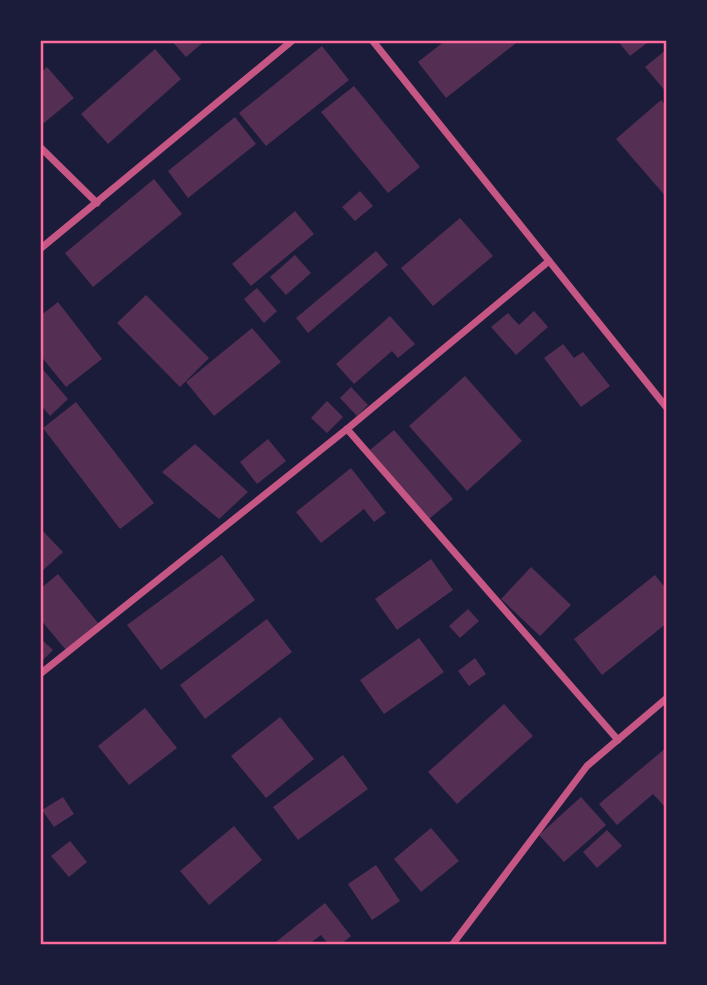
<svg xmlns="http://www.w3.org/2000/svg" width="707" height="985" font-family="'Exo 2',sans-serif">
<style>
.building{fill:#542f53}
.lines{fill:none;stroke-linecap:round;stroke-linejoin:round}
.minor{stroke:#c65784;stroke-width:7}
.neatline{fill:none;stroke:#ff6b9d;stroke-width:2.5}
</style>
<rect width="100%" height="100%" fill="#1b1b3a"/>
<g class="building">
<polygon points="171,40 206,40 186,57"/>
<polygon points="446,40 520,40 446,98 418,62"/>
<polygon points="617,40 651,40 630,56"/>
<polygon points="322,46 349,80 266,146 239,113"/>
<polygon points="155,49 181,79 108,144 81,114"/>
<polygon points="667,49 667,93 645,67"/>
<polygon points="47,67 74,98 44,123 40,119 40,73"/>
<polygon points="354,86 420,167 388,193 321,112"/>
<polygon points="661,100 667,107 667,198 616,139"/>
<polygon points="235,117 256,144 188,198 168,171"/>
<polygon points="154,179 182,214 93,287 65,253"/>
<polygon points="360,191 373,206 355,221 342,207"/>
<polygon points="295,211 314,234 251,286 232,264"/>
<polygon points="460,218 493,256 433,306 401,268"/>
<polygon points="376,251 388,265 308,333 296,318"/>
<polygon points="295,255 311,273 286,295 270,277"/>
<polygon points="257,288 277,311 264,323 244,299"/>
<polygon points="146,295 209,358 180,387 117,323"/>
<polygon points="58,302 102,359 66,387 40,355 40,316"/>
<polygon points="534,311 548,327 516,355 491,327 508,313 519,325"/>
<polygon points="390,316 415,344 398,358 392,351 354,384 336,364"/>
<polygon points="252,328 281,362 214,416 186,382"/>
<polygon points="563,344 574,358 583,352 610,386 581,407 544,358"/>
<polygon points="40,366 68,399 50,416 40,404"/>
<polygon points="465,376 522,441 467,491 409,426"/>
<polygon points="351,387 368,405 357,416 340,398"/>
<polygon points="327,401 343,417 327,433 311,418"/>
<polygon points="76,402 154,503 120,529 43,428"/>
<polygon points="394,430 453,499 429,519 370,450"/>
<polygon points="268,439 286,461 257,484 240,462"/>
<polygon points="195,444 248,492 219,519 162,472"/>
<polygon points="351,468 386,513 374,522 364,509 321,543 296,512"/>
<polygon points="40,528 63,552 40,573"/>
<polygon points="222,555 255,600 161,670 127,625"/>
<polygon points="431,559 453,590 397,630 375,599"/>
<polygon points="531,567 571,605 540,636 501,599"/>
<polygon points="58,574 98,623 66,650 40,619 40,589"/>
<polygon points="655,575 667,590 667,623 602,675 574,639"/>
<polygon points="468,609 479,621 460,638 449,626"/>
<polygon points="267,619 292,652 205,719 180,685"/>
<polygon points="40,638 53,650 40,663"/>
<polygon points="419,638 444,672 384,714 360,680"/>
<polygon points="475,658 486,674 469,686 458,671"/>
<polygon points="504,704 533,736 457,804 428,772"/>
<polygon points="145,708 177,748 129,785 98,746"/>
<polygon points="280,717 314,759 266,798 231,756"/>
<polygon points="667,747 667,804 664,806 653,794 617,825 599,804"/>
<polygon points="343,755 368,789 298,840 273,807"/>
<polygon points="63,797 74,814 54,827 42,810"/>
<polygon points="581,797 606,825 564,862 539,835"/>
<polygon points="234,826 262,860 209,905 180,871"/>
<polygon points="431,828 459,861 421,892 394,859"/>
<polygon points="607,830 622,846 597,868 583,852"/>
<polygon points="70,841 87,862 69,877 51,856"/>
<polygon points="376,865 400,901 372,920 348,884"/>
<polygon points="325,903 351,936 340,945 329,945 321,935 308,945 272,945"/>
</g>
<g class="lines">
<g class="minor">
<polyline points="372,40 667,408"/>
<polyline points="40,147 97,203"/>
<polyline points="40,249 293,40"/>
<polyline points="347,429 618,740"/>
<polyline points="40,674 347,429 549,261"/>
<polyline points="452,945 587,766 667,698"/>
</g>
</g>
<rect width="707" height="985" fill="none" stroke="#1b1b3a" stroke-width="84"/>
<rect x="42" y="42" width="623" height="901" class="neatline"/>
</svg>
